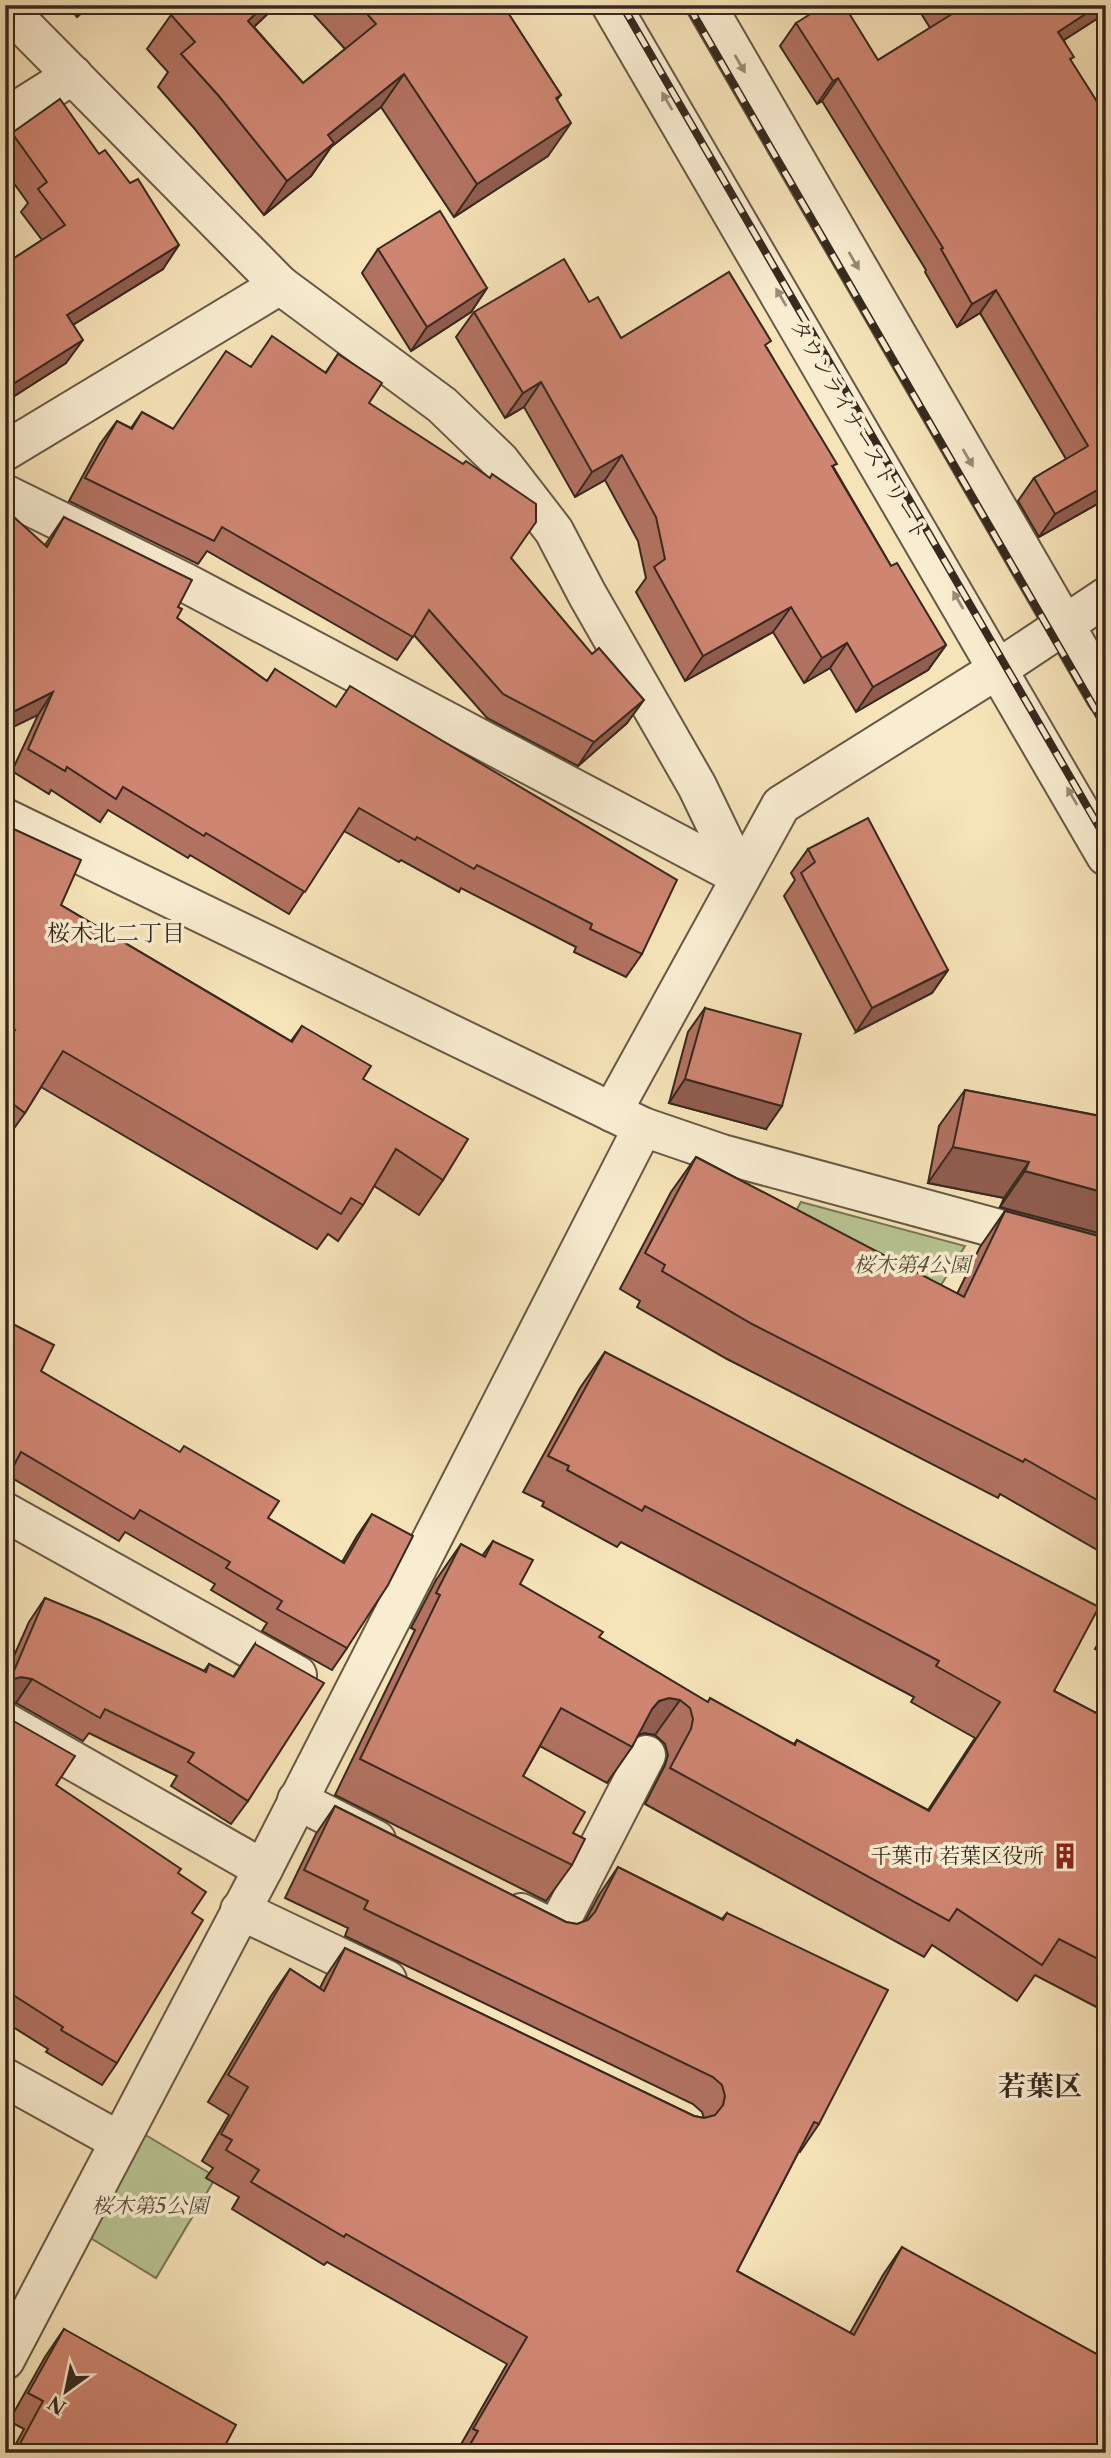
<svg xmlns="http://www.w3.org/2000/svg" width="1111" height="2458" font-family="'Libre Caslon Text','Noto Serif JP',serif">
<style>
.park{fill:#b8c492;stroke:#787658;stroke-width:2}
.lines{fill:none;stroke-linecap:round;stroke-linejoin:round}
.minor-casing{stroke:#675845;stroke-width:42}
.tertiary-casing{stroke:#675845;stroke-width:42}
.minor{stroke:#f9edd1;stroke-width:38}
.tertiary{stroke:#f9edd1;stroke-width:38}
.rail-casing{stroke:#37291f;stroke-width:8}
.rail{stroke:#f9edd1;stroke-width:5;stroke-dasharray:16;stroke-linecap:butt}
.wall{fill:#b17261;stroke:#37291f;stroke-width:2}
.shaded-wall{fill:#905d4f;stroke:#37291f;stroke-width:2}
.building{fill:#ce8571;stroke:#37291f;stroke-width:2}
.oneway{fill:#988b78}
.labels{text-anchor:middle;stroke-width:7;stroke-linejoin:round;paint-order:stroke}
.street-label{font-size:21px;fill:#37291f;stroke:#f9edd1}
.park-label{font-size:21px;font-style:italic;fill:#57503c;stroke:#f9edd1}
.poi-label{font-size:21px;fill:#37291f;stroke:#f9edd1;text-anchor:end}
.neighbourhood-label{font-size:23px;fill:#37291f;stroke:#f9edd1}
.district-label{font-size:28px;font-weight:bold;fill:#37291f;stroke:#f9edd1}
</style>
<rect width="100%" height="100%" fill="#f6e3b8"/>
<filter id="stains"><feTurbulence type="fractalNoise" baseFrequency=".00286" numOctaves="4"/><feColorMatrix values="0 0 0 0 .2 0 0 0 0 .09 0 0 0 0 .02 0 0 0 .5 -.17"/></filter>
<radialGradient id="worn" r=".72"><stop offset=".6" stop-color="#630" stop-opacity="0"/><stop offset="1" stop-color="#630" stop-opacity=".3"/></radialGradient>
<g class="park">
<polygon points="801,1202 965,1246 927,1308 784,1232"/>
<polygon points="144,2134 216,2177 156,2278 84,2234"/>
</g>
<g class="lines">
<g class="minor-casing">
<g id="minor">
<polyline points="5,7 280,285 442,405 500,461 554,531 587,594 697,786 741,877 184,582 5,494"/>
<polyline points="5,118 73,75"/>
<polyline points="5,451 280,285"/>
<polyline points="5,818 643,1127 722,1154 1106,1258"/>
<polyline points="612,1112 781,805 998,669 1106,597"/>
<polyline points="5,1512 297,1675"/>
<polyline points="5,1722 263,1869"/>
<polyline points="297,1800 376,1840"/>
<polyline points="240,1910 387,1980"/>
<polyline points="521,1913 556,1930 646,1755"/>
<polyline points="5,2078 119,2141"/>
<polyline points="5,2360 263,1869 643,1127"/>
</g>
</g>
<g class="tertiary-casing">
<g id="tertiary">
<polyline points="611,5 1106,856"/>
<polyline points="706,5 1106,696"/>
</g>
</g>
<use href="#minor" class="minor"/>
<use href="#tertiary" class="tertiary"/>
<g class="rail-casing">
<g id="rail">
<polyline points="622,5 1106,839"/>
<polyline points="688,5 1106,728"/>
</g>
</g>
<use href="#rail" class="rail"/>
</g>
<g class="wall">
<polygon points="67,5 90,5 77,17"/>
<polygon points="185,5 277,5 254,27 303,83 345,49 305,5 503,5 561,95 557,100 548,156 454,217 381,107 331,147 311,176 264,215 194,128 158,87 168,72 147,49 171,15"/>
<polygon points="916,5 1106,5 1106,13 1064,40 1071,61 1106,116 1106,499 1039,537 1018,501 1034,478 1066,459 980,313 957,327 925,272 926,270 822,101 817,104 780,46 796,23 878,60 930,28"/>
<polygon points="12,133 163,269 73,325 66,363 5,402 5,264 42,240 21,212 28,203 5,171 5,143"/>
<polygon points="378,249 487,288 471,312 411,351 362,273"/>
<polygon points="589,302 621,338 767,348 834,468 891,566 946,645 928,670 856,712 830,668 804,683 773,632 685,681 636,592 646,578 638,541 605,480 575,497 524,407 505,418 456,337 474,312"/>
<polygon points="338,354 369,403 511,558 627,723 578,766 487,718 414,635 397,660 207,551 198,564 69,501 100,444 117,421 131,428 142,412 173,429 251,366 326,372"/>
<polygon points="64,517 178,607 177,618 267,681 275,669 642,954 626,977 574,952 576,947 461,888 459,892 401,860 399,862 344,831 289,914 190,855 188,858 108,810 100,822 51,790 49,794 12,771 38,715 45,545"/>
<polygon points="5,825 61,905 291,1041 302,1026 363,1079 443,1180 419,1215 374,1186 363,1205 338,1241 328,1234 317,1249 41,1087 25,1113 5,1141"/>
<polygon points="808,849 948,970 932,993 856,1032 784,896 795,880 791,873"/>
<polygon points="705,1008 766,1129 669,1103 688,1032"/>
<polygon points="965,1090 1101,1116 1106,1110 1106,1235 1000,1207 1004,1198 928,1183 939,1126"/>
<polygon points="696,1157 957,1294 980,1247 1005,1211 1106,1238 1106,1555 1000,1494 998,1498 727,1359 637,1307 640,1301 620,1289 671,1192"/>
<polygon points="605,1352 1054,1691 1106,1718 1106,2012 1035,1975 1017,2001 932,1945 924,1957 645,1804 665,1765 668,1755 665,1744 655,1735 644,1733 638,1735 632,1747 607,1783 540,1746 523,1776 573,1833 572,1865 546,1901 335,1795 415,1630 411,1628 436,1580 461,1544 482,1556 493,1541 520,1584 599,1637 707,1702 794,1744 797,1740 928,1810 975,1738 911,1702 914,1697 621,1542 617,1547 542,1506 544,1502 523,1492 580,1388"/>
<polygon points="41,1371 268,1518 342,1562 357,1536 372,1514 347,1648 332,1670 262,1631 267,1623 211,1590 215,1584 125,1532 119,1541 7,1475"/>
<polygon points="45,1598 204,1671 209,1664 233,1677 255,1644 248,1801 231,1824 171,1786 177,1776 89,1733 83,1741 16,1703 5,1700 5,1676 29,1622"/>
<polygon points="1106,1629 1106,1654 1095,1649"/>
<polygon points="5,1715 56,1785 178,1873 192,1913 117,2063 102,2085 46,2052 48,2049 5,2022"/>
<polygon points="335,1806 566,1922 577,1924 585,1921 599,1895 618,1867 722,1919 727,1913 819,2124 800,2152 799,2151 737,2271 850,2333 883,2275 902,2247 1106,2453 456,2453 507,2364 327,2262 324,2265 232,2209 239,2197 206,2178 213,2168 202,2161 229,2115 208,2102 271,1996 290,1969 320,1988 326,1976 345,1948 694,2116 704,2118 702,2112 693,2104 345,1936 348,1928 285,1898 316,1834"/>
<polygon points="64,2329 221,2453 11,2453 24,2429 9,2421 45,2357"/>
</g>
<g class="shaded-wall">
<polygon points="85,5 90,5 77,17"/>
<polygon points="265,5 277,5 224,55 248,21"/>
<polygon points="1099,5 1106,5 1106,13 1042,54 1058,32"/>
<polygon points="404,74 381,107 331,147 311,176 264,215 287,181 328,135"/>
<polygon points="838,78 822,101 817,104 833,81"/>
<polygon points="571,123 548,156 454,217 477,184"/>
<polygon points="179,245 163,269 50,339 67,315"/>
<polygon points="487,288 471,312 411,351 427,327"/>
<polygon points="996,290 980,313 957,327 972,304"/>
<polygon points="83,340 66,363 5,402 5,389"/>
<polygon points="541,382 524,407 505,418 523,393"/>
<polygon points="622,455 605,480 575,497 592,472"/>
<polygon points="1106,485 1106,499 1039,537 1055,514"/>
<polygon points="791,607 773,632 685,681 703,656"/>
<polygon points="847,643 830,668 804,683 822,658"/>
<polygon points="946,645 928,670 856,712 873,687"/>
<polygon points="53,692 38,715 5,731 5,716"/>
<polygon points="644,700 627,723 578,766 594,742"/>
<polygon points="948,970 932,993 856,1032 872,1008"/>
<polygon points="5,1026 15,1030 5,1043"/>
<polygon points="685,1079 782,1106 766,1129 669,1103"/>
<polygon points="953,1147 1029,1162 1004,1198 928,1183"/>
<polygon points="1025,1171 1106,1193 1106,1235 1000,1207"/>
<polygon points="21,1677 32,1679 16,1703 5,1700 5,1687 10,1680"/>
<polygon points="669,1698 680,1700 655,1735 644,1733 634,1737 627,1745 652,1709 659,1701"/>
</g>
<g class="building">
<polygon points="185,5 265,5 248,21 303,83 376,24 359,5 503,5 561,95 556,98 571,123 477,184 404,74 328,135 334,143 287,181 218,95 181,54 195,42 171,15"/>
<polygon points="825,5 844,5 878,60 952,14 946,5 1099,5 1058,32 1074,57 1070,59 1106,116 1106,485 1055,514 1034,478 1088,446 996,290 972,304 941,249 943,248 838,78 833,81 796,23"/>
<polygon points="60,99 99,154 105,150 130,183 138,179 179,245 67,315 83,340 5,389 5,264 65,225 38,189 47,182 12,133"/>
<polygon points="440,211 487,288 427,327 378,249"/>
<polygon points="564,259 589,302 598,297 621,338 729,272 771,341 765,345 837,464 832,466 891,566 897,563 946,645 873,687 847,643 822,658 791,607 703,656 654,567 665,559 656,517 622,455 592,472 541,382 523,393 474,312"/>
<polygon points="272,336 326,373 338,354 382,383 369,403 463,464 466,461 490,478 492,474 536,504 536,522 511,558 592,654 599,648 644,700 594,742 503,694 429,610 413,637 222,527 214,541 85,478 117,421 132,429 142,412 173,429 226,351 251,367"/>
<polygon points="5,509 47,547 64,517 192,580 178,607 182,609 177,618 267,681 275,669 336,707 350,686 677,880 642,954 590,929 592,924 477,865 474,869 417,837 415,840 359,808 305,892 206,833 204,836 123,787 116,799 67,767 65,771 28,749 53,692 5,716"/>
<polygon points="868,818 948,970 872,1008 801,873 815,862 808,849"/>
<polygon points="5,825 81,860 61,905 292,1042 302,1026 371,1066 363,1079 468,1139 443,1180 396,1149 363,1205 351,1198 341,1214 63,1051 25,1113 5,1098 5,1062 9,1057 5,1055 5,1044 15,1030 5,1026"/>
<polygon points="705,1008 801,1034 782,1106 685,1079"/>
<polygon points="965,1090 1105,1117 1106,1114 1106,1193 1025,1171 1029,1162 953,1147"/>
<polygon points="696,1157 964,1297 1005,1211 1106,1238 1106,1505 1025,1459 1023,1462 752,1324 662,1271 665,1265 645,1253"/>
<polygon points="5,1320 54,1345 41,1371 180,1452 184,1446 279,1501 268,1518 344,1563 372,1514 413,1536 388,1585 347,1648 277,1609 282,1601 226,1568 230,1562 140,1510 134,1519 21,1452 11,1471 5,1476"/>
<polygon points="605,1352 1099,1607 1054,1691 1106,1718 1106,1963 1059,1939 1042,1965 957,1909 949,1921 670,1768 691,1729 693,1719 690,1708 680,1700 669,1698 659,1701 652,1709 632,1747 561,1708 523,1776 585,1812 573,1833 585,1839 572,1865 360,1759 440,1595 436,1593 461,1544 485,1557 493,1541 533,1560 520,1584 603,1632 599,1637 708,1702 710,1698 795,1745 797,1740 929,1811 1000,1702 936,1666 939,1661 645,1506 642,1511 567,1470 569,1466 548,1456"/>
<polygon points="45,1598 99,1620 206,1672 209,1664 234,1677 255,1644 324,1683 248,1801 188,1762 194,1753 105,1709 100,1718 32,1679 21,1677 10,1680"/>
<polygon points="5,1715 10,1719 75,1756 56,1785 181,1869 178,1873 206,1892 192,1913 203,1920 117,2063 61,2030 63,2027 7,1991 11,1985 5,1981"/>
<polygon points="335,1806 566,1922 577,1924 588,1920 595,1912 618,1867 723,1920 727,1913 888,1990 819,2124 814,2122 737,2271 854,2335 902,2247 1106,2359 1106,2453 465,2453 478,2431 473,2429 527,2337 346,2234 344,2237 251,2182 259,2170 226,2150 232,2140 221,2134 248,2087 228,2075 290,1969 324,1991 345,1948 694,2116 704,2118 715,2115 723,2105 725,2096 722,2085 713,2077 364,1909 368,1901 304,1870"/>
<polygon points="64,2329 236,2425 221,2453 15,2453 43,2401 28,2393"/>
</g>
<defs><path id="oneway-solid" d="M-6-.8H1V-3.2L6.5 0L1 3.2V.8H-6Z" transform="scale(1.75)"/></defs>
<g class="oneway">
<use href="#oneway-solid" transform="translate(740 64) rotate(60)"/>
<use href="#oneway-solid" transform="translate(667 101) rotate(-120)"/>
<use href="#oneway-solid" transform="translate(854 261) rotate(60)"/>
<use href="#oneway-solid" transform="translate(781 297) rotate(-120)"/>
<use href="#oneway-solid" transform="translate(968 458) rotate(60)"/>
<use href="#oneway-solid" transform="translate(958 600) rotate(-120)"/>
<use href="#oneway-solid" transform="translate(1072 796) rotate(-120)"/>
</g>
<defs>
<g id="building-bare" transform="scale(2.1)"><path d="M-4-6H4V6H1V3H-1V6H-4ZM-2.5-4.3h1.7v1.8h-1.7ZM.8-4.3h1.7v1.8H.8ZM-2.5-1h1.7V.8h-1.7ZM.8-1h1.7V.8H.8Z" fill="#8f2418" stroke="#f9edd1" stroke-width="2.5" paint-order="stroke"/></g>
</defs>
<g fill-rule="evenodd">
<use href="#building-bare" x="1065" y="1856"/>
</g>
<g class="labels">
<g class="street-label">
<text transform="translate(859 430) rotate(60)" y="7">タウンライナーストリート</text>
</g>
<g class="park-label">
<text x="912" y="1272">桜木第4公園</text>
<text x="150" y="2213">桜木第5公園</text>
</g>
<g class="poi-label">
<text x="1044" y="1863">千葉市 若葉区役所</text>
</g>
<g class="neighbourhood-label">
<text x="116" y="941">桜木北二丁目</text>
</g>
<g class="district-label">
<text x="1040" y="2096">若葉区</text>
</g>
</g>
<rect width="1111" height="2458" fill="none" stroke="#f6e3b8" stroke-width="28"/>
<rect x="7" y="7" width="1097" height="2444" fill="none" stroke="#37291f" stroke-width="3.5"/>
<rect x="14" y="14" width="1083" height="2430" fill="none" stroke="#37291f" stroke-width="2"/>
<g transform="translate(66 2391) rotate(213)" stroke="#f9edd1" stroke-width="5" paint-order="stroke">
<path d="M0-5L12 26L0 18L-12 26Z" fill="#37291f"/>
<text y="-10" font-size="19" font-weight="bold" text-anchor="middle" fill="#37291f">N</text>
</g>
<rect width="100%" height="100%" filter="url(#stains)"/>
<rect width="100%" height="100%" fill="url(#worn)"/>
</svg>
